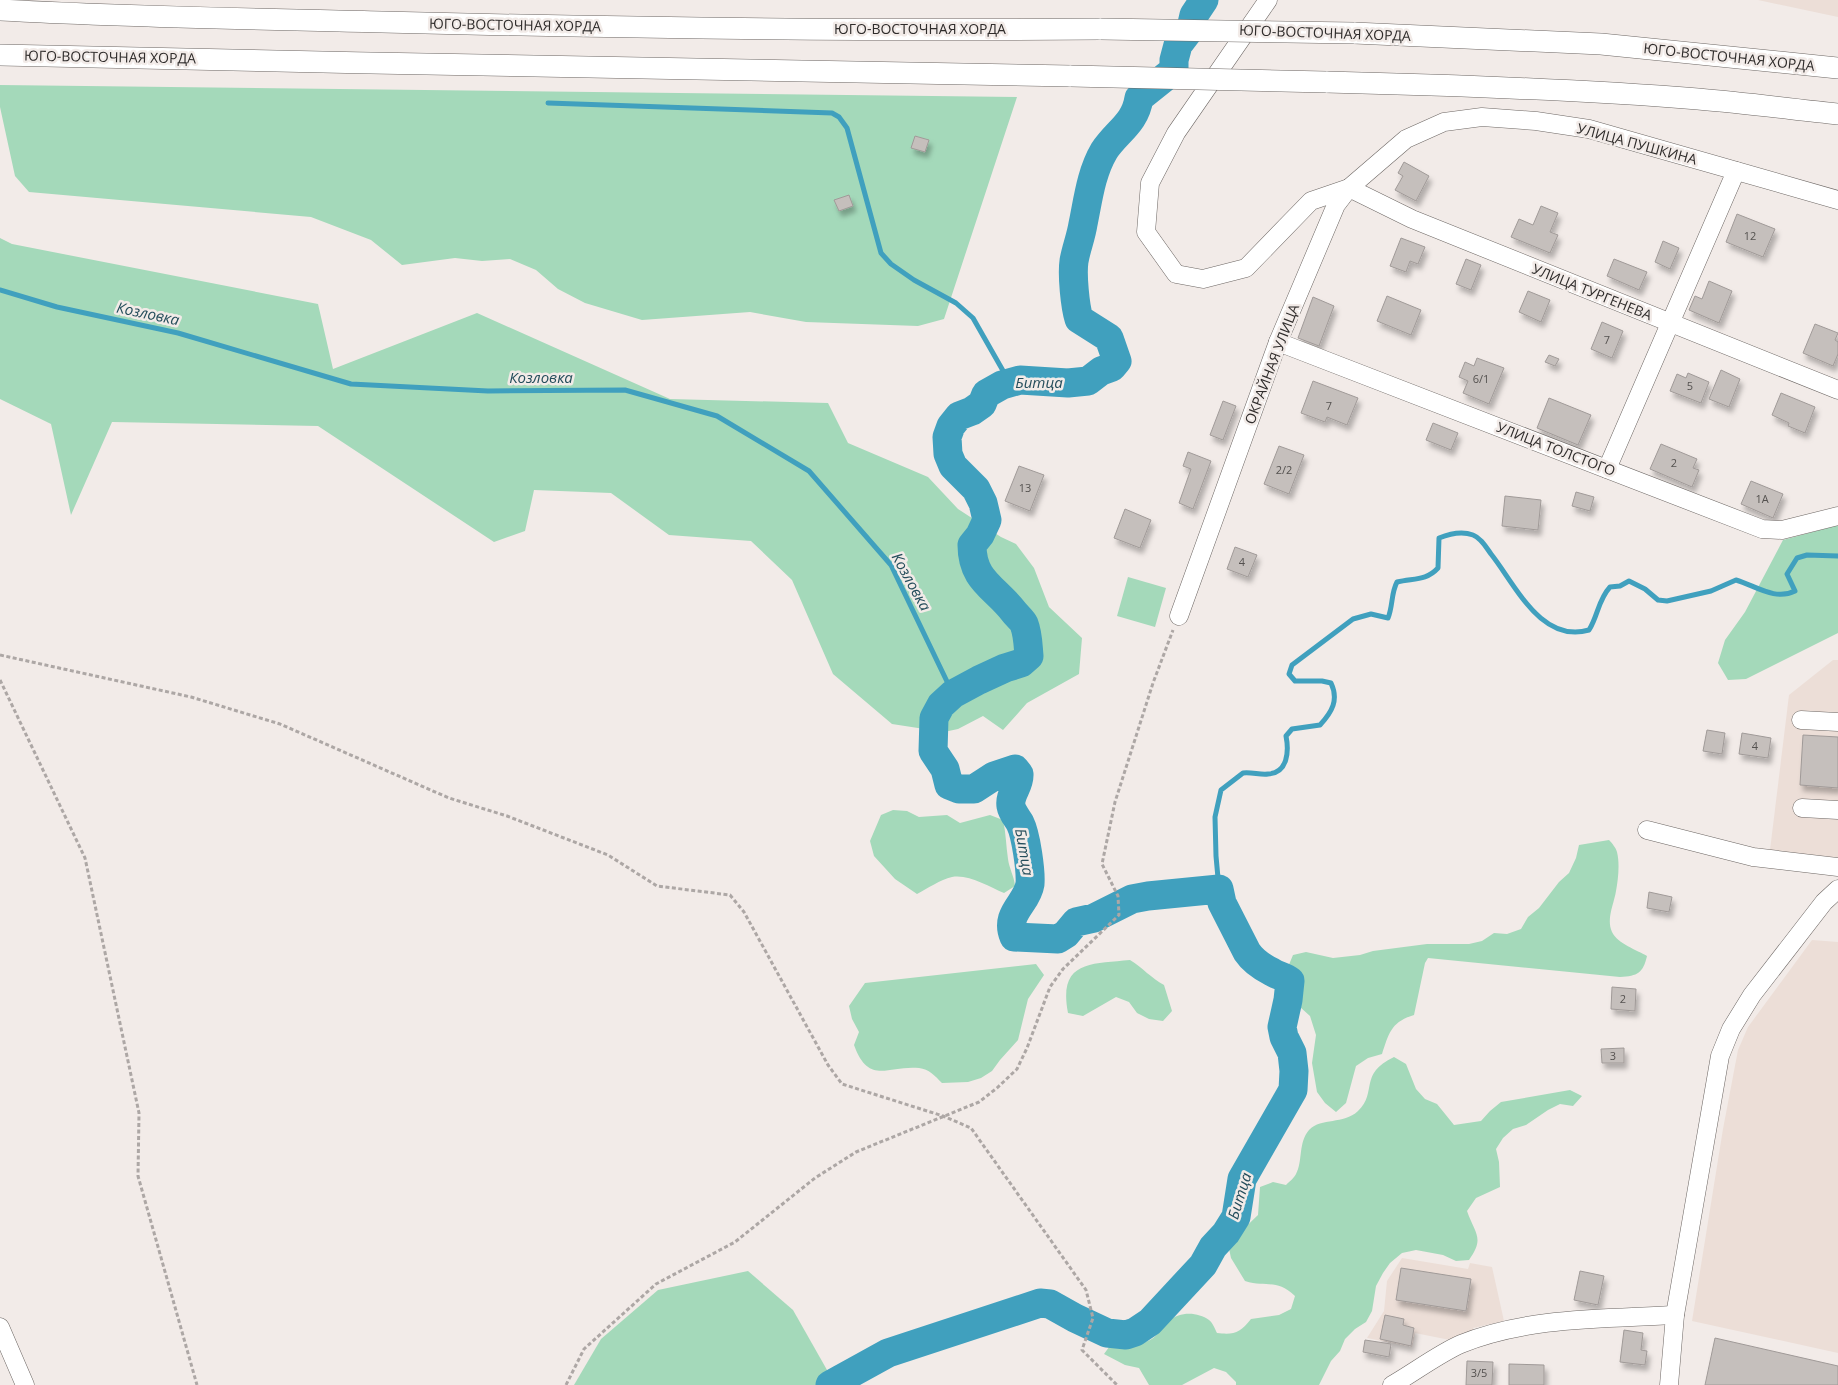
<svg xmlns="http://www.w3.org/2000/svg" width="1838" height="1385" font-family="'Open Sans',sans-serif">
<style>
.built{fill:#ecded7}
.green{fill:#a4d9ba}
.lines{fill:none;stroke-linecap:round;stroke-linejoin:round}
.stream{stroke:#40a0be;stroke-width:5}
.river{stroke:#40a0be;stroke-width:29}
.building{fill:#c5bfbc;stroke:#a09a98;filter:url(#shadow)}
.minor-casing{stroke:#6d6764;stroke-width:19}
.major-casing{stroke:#6d6764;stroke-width:22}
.path{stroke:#ada7a5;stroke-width:3;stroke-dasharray:4 2.5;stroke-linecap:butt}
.minor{stroke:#fff;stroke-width:18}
.major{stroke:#fff;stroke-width:21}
.major-bridge-casing{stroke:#6d6764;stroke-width:22;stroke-linecap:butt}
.major-bridge{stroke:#fff;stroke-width:21}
.labels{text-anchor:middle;stroke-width:5;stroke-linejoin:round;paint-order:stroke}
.number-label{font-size:11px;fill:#54514f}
.street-label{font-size:14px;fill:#2f2c2b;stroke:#f2ebe8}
.water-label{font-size:15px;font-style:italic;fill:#244d5b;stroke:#f2ebe8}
</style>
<defs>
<filter id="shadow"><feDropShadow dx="3" dy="5.5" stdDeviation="2.5" flood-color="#0004"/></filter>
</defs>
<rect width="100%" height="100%" fill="#f2ebe8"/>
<g class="built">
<polygon points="1758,0 1838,0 1838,17"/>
<polygon points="1833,660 1838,660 1838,862 1770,850 1789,695"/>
<polygon points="1812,940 1838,942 1838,1353 1692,1321 1723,1129 1738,1050 1748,1027"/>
<polygon points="1402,1258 1468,1269 1470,1263 1492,1267 1504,1321 1473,1328 1473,1333 1450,1340 1415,1333 1412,1347 1367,1338 1384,1311 1387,1281"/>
</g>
<g class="green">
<polygon points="0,85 1017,97 944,319 918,326 806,322 750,312 642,320 585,303 558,289 536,270 510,259 482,261 455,258 402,265 371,240 311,217 29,192 15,176 0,107"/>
<polygon points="0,238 12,244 318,304 333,369 477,313 670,399 828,403 848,443 928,477 958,509 1001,537 1016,544 1034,568 1049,607 1082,638 1079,674 1027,703 1003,730 983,716 958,729 944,732 892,724 833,674 792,580 751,541 669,535 611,493 534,490 525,531 494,542 318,426 112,422 71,515 51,424 0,399"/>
<polygon points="1838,525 1838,633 1746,679 1728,680 1718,663 1725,640 1745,612 1783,540"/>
<polygon points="1128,577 1166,588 1155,627 1117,616"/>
<path d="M893,810L907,811L919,817L947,815L960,823L990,815L1003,820C1006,833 1006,846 1008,859C1009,868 1014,876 1015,886L1004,893C989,887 969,874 952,877C940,880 928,888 917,894L895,879L874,856L870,841L881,815Z"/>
<path d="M1609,840C1612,843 1616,848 1617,852C1620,864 1618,880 1616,891C1614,904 1606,919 1612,932C1618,944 1637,950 1647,956C1643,973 1638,976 1620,977L1428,958L1425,963L1414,1015C1391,1022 1389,1033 1382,1054L1368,1058L1356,1066L1346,1103L1336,1112L1325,1103L1317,1092L1312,1063L1316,1035L1310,1016L1300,1007C1300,991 1298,981 1288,967L1293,955L1306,952L1333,958L1360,955L1373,951L1427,944H1469L1482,941L1494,933L1507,934L1521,929L1528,917L1539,908L1559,882L1569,873L1576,858L1579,845Z"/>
<path d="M1130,960C1143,968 1151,978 1164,985L1172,1011L1163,1021L1149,1019L1137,1013L1129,1002L1116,997L1083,1016L1068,1013C1058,961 1090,964 1130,960Z"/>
<path d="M1036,964L1044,975L1028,999L1018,1040L1000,1060L992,1071L981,1078L968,1082L942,1083C935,1076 929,1069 919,1068C888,1065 869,1086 854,1045L859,1032L852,1019L849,1006L865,983Z"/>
<path d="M1394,1057L1406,1064L1416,1089L1425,1099L1437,1104L1454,1125L1481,1121L1490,1111L1501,1102L1570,1090L1582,1096L1573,1106L1560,1104L1548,1110L1526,1125L1513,1129L1503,1138L1496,1149L1499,1162L1500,1187L1476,1198L1467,1211C1475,1234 1485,1238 1469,1260L1456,1261L1443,1255L1416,1250L1402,1253L1390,1263L1383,1273L1376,1286L1372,1311L1366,1322L1355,1329L1345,1339L1340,1351L1331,1361L1319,1385H1236V1382L1226,1372L1214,1368L1182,1385H1149L1139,1368L1125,1365L1104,1354L1112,1343C1126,1345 1138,1346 1150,1340C1158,1336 1163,1326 1169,1321C1180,1311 1198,1312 1209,1320C1213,1323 1215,1329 1217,1333C1234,1335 1240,1333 1251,1319L1279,1315L1291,1309L1295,1296C1276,1278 1267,1288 1245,1281L1231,1258L1228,1244L1258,1215L1260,1187L1273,1182L1286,1185C1289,1182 1294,1178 1296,1174C1303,1161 1298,1143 1309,1130C1322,1117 1343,1125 1358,1111C1378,1092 1358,1074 1394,1057Z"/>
<polygon points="748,1271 793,1310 831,1377 822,1385 574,1385 601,1339 658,1290"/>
</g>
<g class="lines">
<g class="stream">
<polyline points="548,103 832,113 839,117 847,128 881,253 891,264 914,280 956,303 973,318 1010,383"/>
<polyline points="0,290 57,307 178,333 351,384 488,391 625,390 717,416 809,471 891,565 953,694"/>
<path d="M1219,889L1216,856L1215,817L1221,790L1243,773C1252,772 1260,775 1268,774C1288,773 1289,751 1286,736L1292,729L1320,725C1332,712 1339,700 1331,683L1322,681H1295L1289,674L1292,665L1353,619L1371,614L1388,618C1393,606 1391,593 1397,582C1414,578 1426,581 1438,568L1439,538C1449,534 1462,531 1473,535C1481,538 1486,547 1491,554C1515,584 1541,644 1589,630C1598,616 1598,600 1610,587L1620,586L1629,581L1645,589L1658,600L1667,601L1711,591L1736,580C1756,586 1775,601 1795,591L1787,574L1797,558L1807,555L1838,556"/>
</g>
<path class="river" d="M830,1385L888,1353L1040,1303L1050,1304L1075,1318L1107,1333L1126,1335L1135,1332L1150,1322L1203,1265L1213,1247L1226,1233L1236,1217L1242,1179L1293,1090L1294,1071L1292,1053L1284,1037L1282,1027L1288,1000L1290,981C1284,976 1278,976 1272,972C1262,967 1253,961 1247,952L1222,903L1219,889L1148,896L1132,899L1094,918L1076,922L1066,934L1058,939L1014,937C1004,913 1027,904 1030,884C1031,871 1026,835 1020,823C1017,818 1012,812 1011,806C1009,794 1020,786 1019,774L1015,769L994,776L974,789H959L949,785L945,769L933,751L934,718L941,705L953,694L979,680L1005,668L1021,663L1029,656C1028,645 1028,634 1024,624C1022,620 1017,616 1014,612C995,587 972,581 972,545L980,535L987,520L983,503L976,489L953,466L948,454L947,437L951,426L959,416L972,411L982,404L986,394L1002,385L1020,380L1068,383L1088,381L1101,371L1112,367L1117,361L1109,338L1079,319C1075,306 1072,275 1074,261C1076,249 1081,237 1083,224C1088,200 1091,173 1104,151C1117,131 1135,124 1139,98L1174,70V60L1178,45L1191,28L1194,15L1204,0"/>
</g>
<g class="building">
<polygon points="915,136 929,140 925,152 911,148"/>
<polygon points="1404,162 1429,176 1416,201 1395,190 1403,176 1398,173"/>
<polygon points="849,195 853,206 839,211 834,200"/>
<polygon points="1541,206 1558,213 1550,232 1558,235 1550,253 1511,237 1519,219 1533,225"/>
<polygon points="1737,214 1775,229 1763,257 1726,242"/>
<polygon points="1401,238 1425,247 1418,264 1410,261 1406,272 1390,266"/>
<polygon points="1663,241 1679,248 1670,269 1655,262"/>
<polygon points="1466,259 1481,265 1471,290 1456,284"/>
<polygon points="1614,259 1647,272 1639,290 1607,276"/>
<polygon points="1709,281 1732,291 1719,323 1689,310 1695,296 1702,299"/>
<polygon points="1528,291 1550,300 1541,322 1519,312"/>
<polygon points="1387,296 1421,310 1411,335 1377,321"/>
<polygon points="1313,297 1334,306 1319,346 1298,338"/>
<polygon points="1602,322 1623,331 1612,358 1591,349"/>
<polygon points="1815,324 1838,333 1835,340 1838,342 1838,354 1833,366 1803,353"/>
<polygon points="1549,355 1559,359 1555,366 1545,362"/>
<polygon points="1477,358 1504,368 1489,404 1463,393 1468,381 1459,377 1465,362 1474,366"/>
<polygon points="1721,370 1740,379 1729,407 1709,399"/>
<polygon points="1688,373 1709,382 1701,403 1670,391 1677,374 1686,378"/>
<polygon points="1313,381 1358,398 1347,425 1327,417 1325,422 1301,413"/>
<polygon points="1781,393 1815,407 1805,433 1788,426 1789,423 1772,415"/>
<polygon points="1549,398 1591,415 1578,445 1537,428"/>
<polygon points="1223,401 1236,406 1223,440 1210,435"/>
<polygon points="1433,423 1458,433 1451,450 1426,440"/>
<polygon points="1661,444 1697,459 1693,468 1699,470 1692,487 1650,469"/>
<polygon points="1279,446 1304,455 1289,494 1264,484"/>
<polygon points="1188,452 1211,461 1193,509 1179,503 1191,469 1183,466"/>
<polygon points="1019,466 1044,475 1030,511 1005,501"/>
<polygon points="1751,481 1783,494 1773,518 1741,504"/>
<polygon points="1576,492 1594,497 1590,511 1572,506"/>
<polygon points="1505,496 1541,500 1538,530 1502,526"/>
<polygon points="1125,509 1151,520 1140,548 1114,538"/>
<polygon points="1235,547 1257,555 1248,577 1227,569"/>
<polygon points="1707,730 1725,733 1722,754 1703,751"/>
<polygon points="1742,733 1771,738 1768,758 1739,754"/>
<polygon points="1803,735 1838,737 1838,788 1800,785"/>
<polygon points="1649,892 1672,897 1669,912 1647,908"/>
<polygon points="1612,987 1636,989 1635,1011 1611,1009"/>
<polygon points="1624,1048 1624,1063 1602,1063 1601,1049"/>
<polygon points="1401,1268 1471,1279 1466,1311 1396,1300"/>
<polygon points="1580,1271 1604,1276 1598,1305 1574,1300"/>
<polygon points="1385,1315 1404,1319 1403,1325 1414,1328 1411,1346 1380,1339"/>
<polygon points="1624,1330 1643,1333 1641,1350 1647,1351 1645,1365 1620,1362"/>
<polygon points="1715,1338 1838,1366 1838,1385 1705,1385"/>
<polygon points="1365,1340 1391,1344 1389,1357 1363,1352"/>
<polygon points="1467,1361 1493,1362 1492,1385 1466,1385"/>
<polygon points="1509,1364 1544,1365 1544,1385 1509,1385"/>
</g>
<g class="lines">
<g class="minor-casing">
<g id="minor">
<polyline points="1268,0 1176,133 1150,183 1146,232 1176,274 1203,279 1246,268 1311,201 1349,188 1412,219 1838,390"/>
<polyline points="1278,342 1762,529 1782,530 1838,516"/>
<polyline points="1607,469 1736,171"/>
<polyline points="1179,616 1278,342 1336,205 1349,188 1406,139 1444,122 1482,117 1536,121 1589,129 1838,200"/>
<polyline points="1801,720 1838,722"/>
<polyline points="1802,808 1838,810"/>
<polyline points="1647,830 1753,857 1838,867"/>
<polyline points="0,1327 25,1385"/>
<path d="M1392,1385C1413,1373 1440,1353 1461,1344C1527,1317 1604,1319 1675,1315"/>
<polyline points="1669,1385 1675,1315 1720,1056 1731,1029 1752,995 1824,902 1838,889"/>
</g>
</g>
<g class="major-casing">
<g id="major">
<path d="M0,10C127,17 254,19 382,22C621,28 861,31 1101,29"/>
<polyline points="1354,33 1601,44 1838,68"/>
<path d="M0,55C357,62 714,72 1071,76"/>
<path d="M1326,82C1450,85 1574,89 1698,99C1745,103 1791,109 1838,114"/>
</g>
</g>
<g class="path">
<polyline points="0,655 191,697 280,724 449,798 507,816 608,855 657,886 730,895 744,912 828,1065 842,1084 943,1116 971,1128 1086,1290 1093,1318 1082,1350 1117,1385"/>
<polyline points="0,680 85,858 139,1113 138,1176 197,1385"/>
<polyline points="566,1385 584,1349 656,1284 735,1242 815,1178 856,1152 979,1102 997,1088 1017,1069 1027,1048 1050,987 1063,969 1119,915 1118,896 1102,864 1115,802 1153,683 1173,630"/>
</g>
<use href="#minor" class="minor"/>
<use href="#major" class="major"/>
<g class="major-bridge-casing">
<g id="major-bridge">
<polyline points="1101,29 1354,33"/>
<polyline points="1071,76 1326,82"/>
</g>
</g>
<use href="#major-bridge" class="major-bridge"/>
</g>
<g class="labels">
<g class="number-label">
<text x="1750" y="240">12</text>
<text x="1607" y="344">7</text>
<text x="1481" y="383">6/1</text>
<text x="1690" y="390">5</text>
<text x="1329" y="410">7</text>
<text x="1674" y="467">2</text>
<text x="1284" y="474">2/2</text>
<text x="1025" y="492">13</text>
<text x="1762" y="503">1А</text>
<text x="1242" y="566">4</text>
<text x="1755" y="750">4</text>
<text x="1623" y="1003">2</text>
<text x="1613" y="1060">3</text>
<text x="1479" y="1377">3/5</text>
</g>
<g class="street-label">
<text transform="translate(515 25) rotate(1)" y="5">ЮГО-ВОСТОЧНАЯ ХОРДА</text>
<text x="920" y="34">ЮГО-ВОСТОЧНАЯ ХОРДА</text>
<text transform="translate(1325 33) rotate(2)" y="5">ЮГО-ВОСТОЧНАЯ ХОРДА</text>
<text transform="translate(110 57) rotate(1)" y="5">ЮГО-ВОСТОЧНАЯ ХОРДА</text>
<text transform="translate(1729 57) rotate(6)" y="5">ЮГО-ВОСТОЧНАЯ ХОРДА</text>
<text transform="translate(1637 144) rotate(15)" y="5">УЛИЦА ПУШКИНА</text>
<text transform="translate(1592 292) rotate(22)" y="5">УЛИЦА ТУРГЕНЕВА</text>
<text transform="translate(1272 364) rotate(-69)" y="5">ОКРАЙНАЯ УЛИЦА</text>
<text transform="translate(1556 449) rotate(21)" y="5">УЛИЦА ТОЛСТОГО</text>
</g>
<g class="water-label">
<text transform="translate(148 314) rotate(12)" y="5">Козловка</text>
<text x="541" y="383">Козловка</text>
<text x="1039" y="388">Битца</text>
<text transform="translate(911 582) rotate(61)" y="5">Козловка</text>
<text transform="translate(1024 852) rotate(80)" y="5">Битца</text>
<text transform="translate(1240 1196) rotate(-73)" y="5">Битца</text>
</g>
</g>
</svg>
